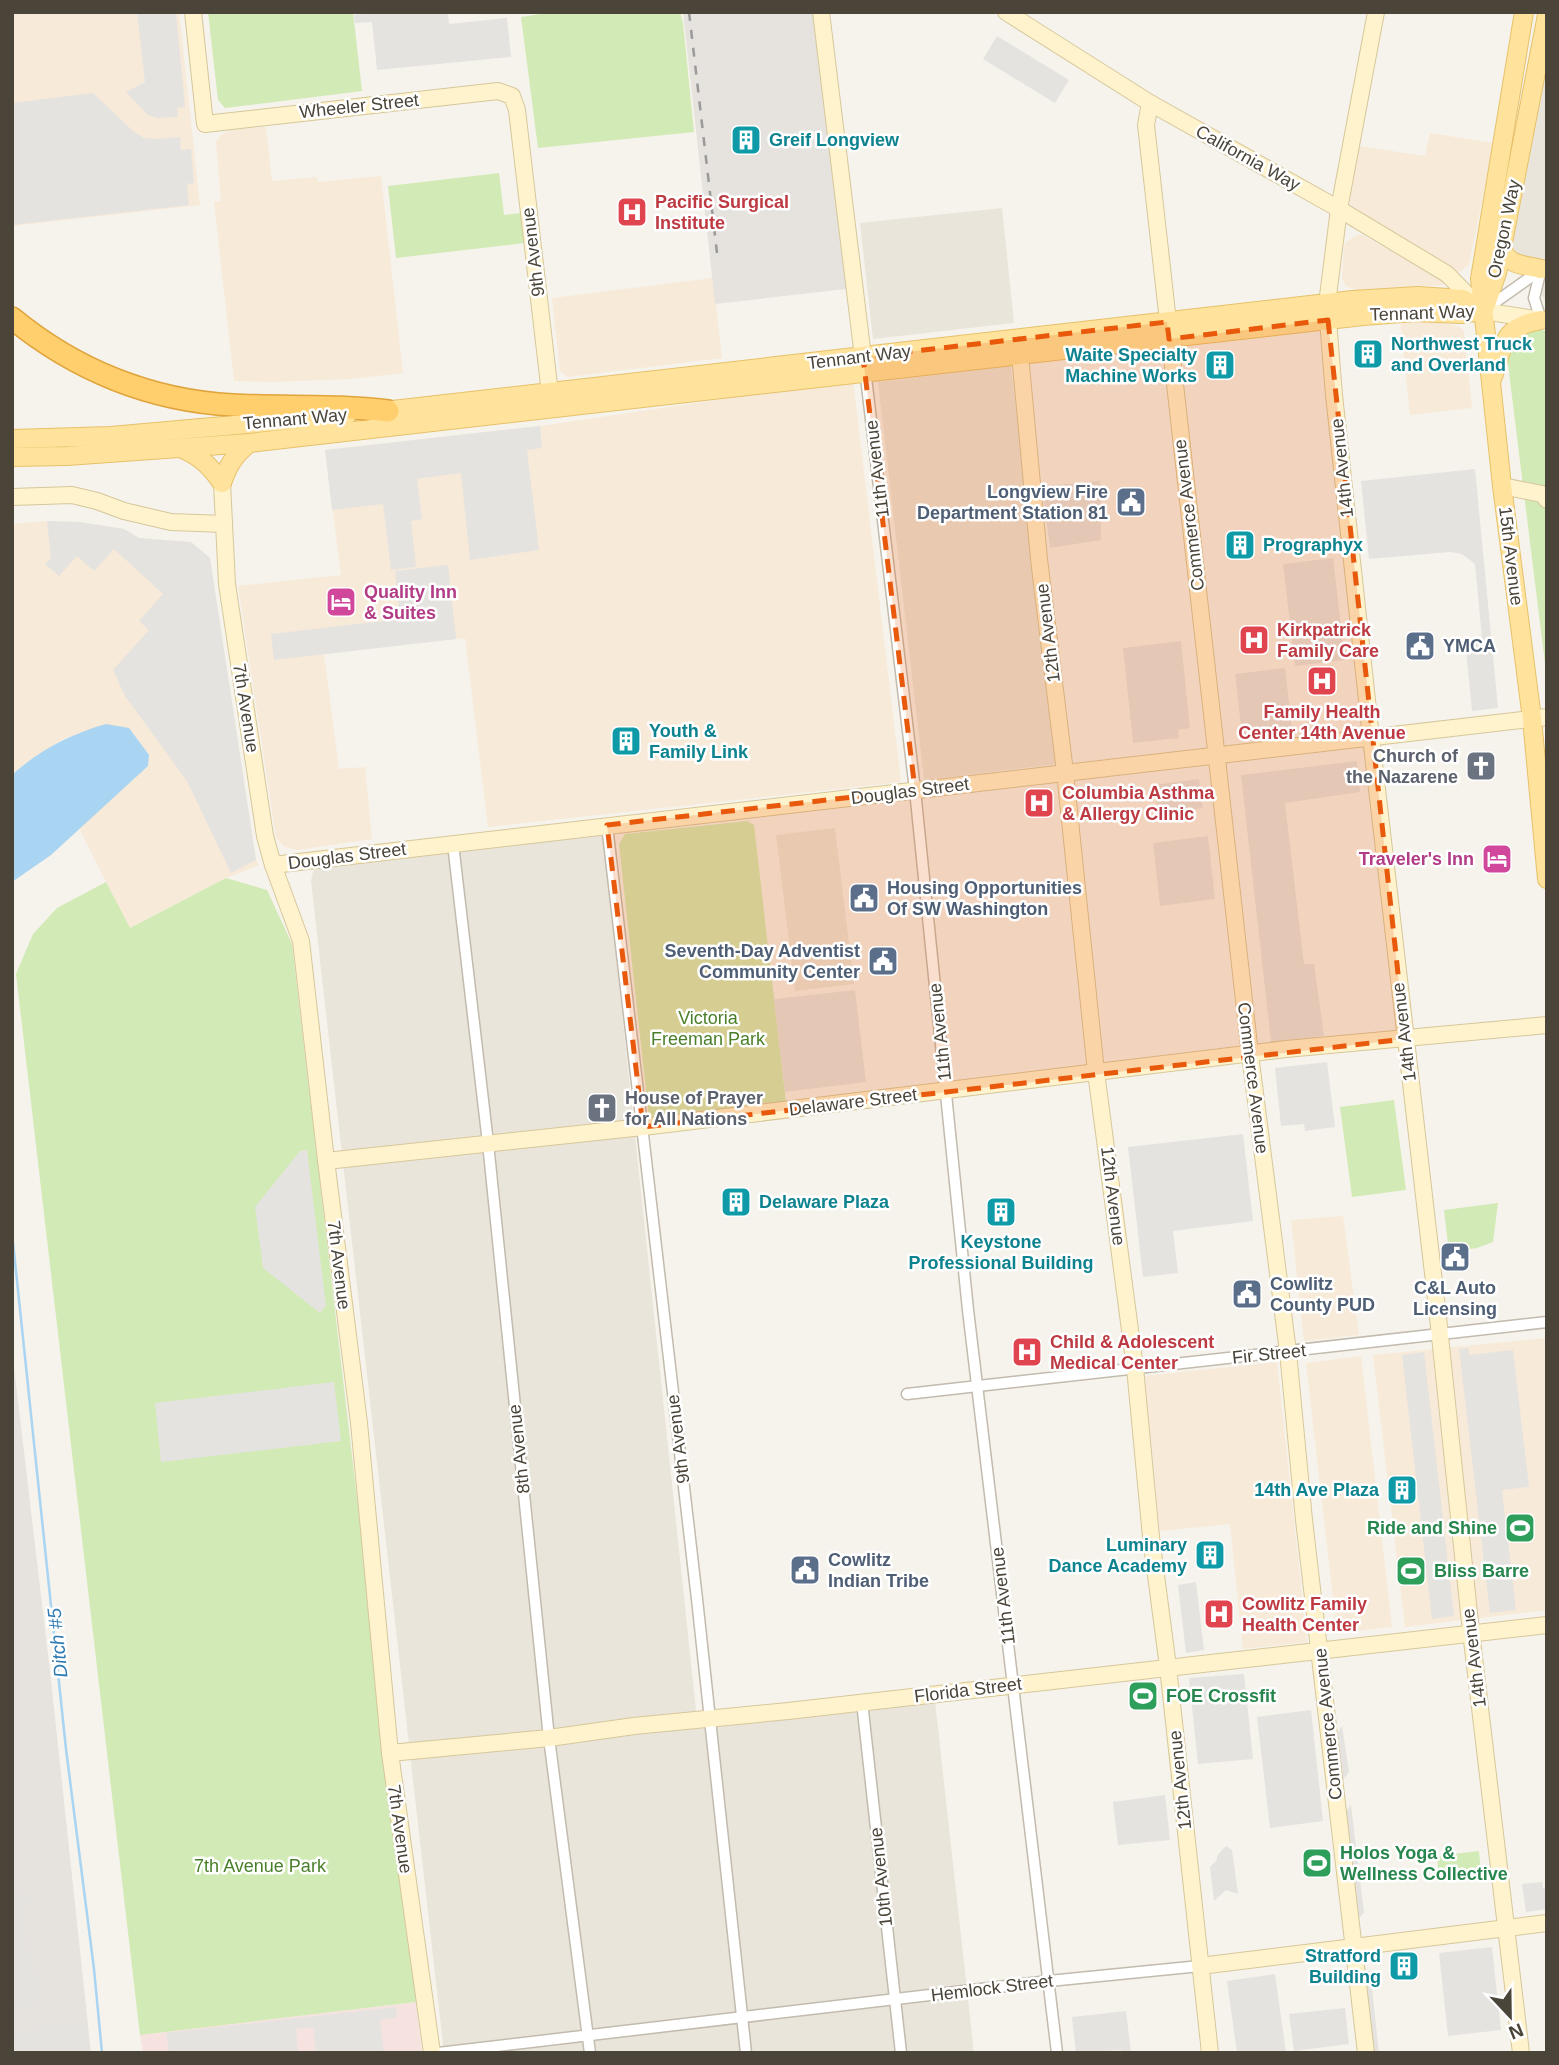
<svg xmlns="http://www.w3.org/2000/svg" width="1559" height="2065" font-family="Arial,sans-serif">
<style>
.residential{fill:#eae5da}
.commercial{fill:#f7ead8}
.industrial{fill:#e6e2dd}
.medical{fill:#f6e3e0}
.green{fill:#d2eab5}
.parking{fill:#e5e3e0}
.water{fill:#a9d4f2}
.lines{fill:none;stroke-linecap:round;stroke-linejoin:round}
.stream{stroke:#a9d4f2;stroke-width:2.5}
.street-casing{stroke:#c2bbae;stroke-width:13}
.secondary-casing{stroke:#d6c79b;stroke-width:18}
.primary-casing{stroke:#e6c16a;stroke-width:20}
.highway-casing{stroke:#e0a43c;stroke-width:24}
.street{stroke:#fff;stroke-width:10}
.secondary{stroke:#fff3cd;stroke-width:16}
.primary{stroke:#ffe39c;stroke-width:18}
.highway{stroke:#ffcf6e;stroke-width:21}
.rail{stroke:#9a9a9a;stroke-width:2.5;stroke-dasharray:9 9;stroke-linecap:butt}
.marked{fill:#e8590c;fill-opacity:0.2;stroke:#e8590c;stroke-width:5;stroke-dasharray:14 9;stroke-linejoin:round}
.labels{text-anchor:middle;stroke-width:5;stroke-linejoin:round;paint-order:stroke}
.street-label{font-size:18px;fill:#4b4439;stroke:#fff}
.culture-label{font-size:18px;font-weight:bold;fill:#0d838f;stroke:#fff;text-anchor:start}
.health-label{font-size:18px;font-weight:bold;fill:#be3a42;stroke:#fff;text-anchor:start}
.service-label{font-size:18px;font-weight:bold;fill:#4e5e75;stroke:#fff;text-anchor:start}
.hotel-label{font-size:18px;font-weight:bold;fill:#b23c85;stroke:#fff;text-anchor:start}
.worship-label{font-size:18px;font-weight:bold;fill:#5b616d;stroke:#fff;text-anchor:end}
.park-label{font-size:18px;fill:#4a7f2a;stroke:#fff}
.leisure-label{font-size:18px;font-weight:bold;fill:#27864d;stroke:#fff;text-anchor:start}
.water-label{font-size:19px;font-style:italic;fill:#2e7ab2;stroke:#fff}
</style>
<rect width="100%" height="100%" fill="#f6f3ec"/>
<g class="residential">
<polygon points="1547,50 1547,304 1511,245"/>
<polygon points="1002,208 1014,323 873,339 860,223"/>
<polygon points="1011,366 1057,764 924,780 878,382"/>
<polygon points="835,828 854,984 795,991 776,835"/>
<polygon points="603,834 698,1729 935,1701 974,2053 444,2053 311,881 313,872 318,866"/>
</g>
<g class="commercial">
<polygon points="12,12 179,12 200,205 12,226"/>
<polygon points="266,127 272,181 317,177 318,182 381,176 403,373 351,379 270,382 234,381 214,202 221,201 216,142 220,136 229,130"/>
<polygon points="1430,133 1494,143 1469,264 1459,273 1454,273 1351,205 1349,198 1359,146 1425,156"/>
<polygon points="1357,235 1362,235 1441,278 1444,281 1443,285 1359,291 1346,286 1342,279 1344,247 1345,243"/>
<polygon points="713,278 722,358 568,377 560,371 552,298"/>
<polygon points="1400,320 1451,324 1460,327 1464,331 1472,408 1410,415"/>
<polygon points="853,380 901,782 488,827 465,638 324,654 339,769 365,767 372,839 297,850 285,847 276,838 238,586 341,575 325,450 540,426"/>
<polygon points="47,521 80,522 124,529 139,538 191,542 210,558 256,860 259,865 226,878 129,928 79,828 148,766 106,724 61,740 23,765 12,775 12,524"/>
<polygon points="1343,1216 1359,1335 1304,1341 1291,1220"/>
<polygon points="1547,1338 1547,1610 1405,1627 1373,1355"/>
<polygon points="1361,1356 1392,1627 1337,1633 1306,1363"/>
<polygon points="1277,1362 1307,1642 1243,1649 1230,1524 1160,1531 1144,1376"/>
</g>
<g class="industrial">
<polygon points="683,12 815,12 846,289 715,304"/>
<polygon points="12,1350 51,1680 91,2053 12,2053"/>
</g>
<polygon class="medical" points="416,2002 422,2053 143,2053 140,2035"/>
<g class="green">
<polygon points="208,12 353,12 362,91 225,108 218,100"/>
<polygon points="554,12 680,12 683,23 694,132 538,148 521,17"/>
<polygon points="499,173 504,215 521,213 524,243 396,258 388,186"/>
<polygon points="1529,328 1547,331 1547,680 1507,356 1518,330"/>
<polygon points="747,821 754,825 786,1102 649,1118 619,844 625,834"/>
<polygon points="226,878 267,890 292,944 416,2002 140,2035 16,974 33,934 57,908 106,882 130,928"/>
<polygon points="1394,1100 1406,1190 1352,1197 1340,1107"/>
<polygon points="1498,1203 1493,1242 1477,1248 1449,1252 1444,1210"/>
<polygon points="1479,1851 1481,1874 1439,1879 1437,1856"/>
</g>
<g class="parking">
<polygon points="137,12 176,12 185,107 177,108 178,117 157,118 148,115 126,92 145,82"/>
<polygon points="383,12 448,12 449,24 507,18 511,57 377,70 372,22 355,23 354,15"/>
<polygon points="997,36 1069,80 1055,103 983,59"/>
<polygon points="93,93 134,132 144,138 157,139 180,137 181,150 191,149 194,183 187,184 189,205 12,225 12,103"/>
<polygon points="540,426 542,448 527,450 539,550 470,560 461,473 417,479 422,519 411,521 416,567 391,570 383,504 332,510 325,450"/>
<polygon points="1475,469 1498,708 1472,711 1465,640 1482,638 1475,564 1462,554 1450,552 1369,559 1361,481"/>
<polygon points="1100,481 1101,540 1050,548 1042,486"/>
<polygon points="47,521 80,522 124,529 139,538 191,542 210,558 256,860 231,873 187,781 125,696 113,670 149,630 139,621 163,594 114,549 94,571 77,556 59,576 45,564 51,558"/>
<polygon points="1333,558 1345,660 1295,666 1283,564"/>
<polygon points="448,565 456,639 274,660 271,634 400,619 395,571"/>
<polygon points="1181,641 1190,728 1178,730 1179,738 1133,743 1123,648"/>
<polygon points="1285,668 1292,729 1242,735 1235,674"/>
<polygon points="1357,761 1360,792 1285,803 1304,964 1314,964 1324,1036 1271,1042 1241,775"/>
<polygon points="1199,779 1203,808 1158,814 1154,785"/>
<polygon points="1208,836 1215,899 1160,906 1153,843"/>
<polygon points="855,990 866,1082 785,1092 774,999"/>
<polygon points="1327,1062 1335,1127 1305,1131 1304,1124 1281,1126 1275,1068"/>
<polygon points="1243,1134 1253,1221 1173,1231 1178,1273 1143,1277 1128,1147"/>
<polygon points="307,1150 326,1306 320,1313 263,1268 255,1207 300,1151"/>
<polygon points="1468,1348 1470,1355 1513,1350 1529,1487 1502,1490 1516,1610 1490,1613 1459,1349"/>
<polygon points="1424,1352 1454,1616 1432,1619 1402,1355"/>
<polygon points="334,1382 341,1441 161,1462 155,1403"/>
<polygon points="1196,1582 1204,1650 1186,1653 1178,1585"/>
<polygon points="1244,1674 1253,1759 1198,1764 1189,1678"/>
<polygon points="1311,1710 1323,1821 1270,1828 1257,1717"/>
<polygon points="1342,1726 1349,1772 1342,1781 1336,1735"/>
<polygon points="1165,1795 1170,1840 1118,1845 1113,1802"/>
<polygon points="1351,1805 1364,1913 1357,1920 1346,1812"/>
<polygon points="1226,1846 1232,1850 1238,1894 1226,1890 1214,1901 1210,1867 1217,1860 1217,1856"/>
<polygon points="1542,1882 1543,1888 1547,1888 1547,1909 1526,1912 1522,1884"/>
<polygon points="28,1894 29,1906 22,1907 29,1969 34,1969 38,2002 12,2005 12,1895"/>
<polygon points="1492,1947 1501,2030 1448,2036 1439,1953"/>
<polygon points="1370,1970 1379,2053 1372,2053 1363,1978"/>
<polygon points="1275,1974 1286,2053 1237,2053 1227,1981"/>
<polygon points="396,2007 397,2017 380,2020 384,2053 316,2053 313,2027 296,2029 298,2053 169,2053 166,2033"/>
<polygon points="1345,2008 1349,2044 1294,2051 1289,2014"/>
<polygon points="1126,2011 1131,2053 1122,2053 1121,2050 1076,2053 1072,2017"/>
<polygon points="83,2024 86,2053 12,2053 12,2033"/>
</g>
<path class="water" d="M106,724L129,728L149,755L148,766L51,855L12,882V775C39,750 71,734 106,724Z"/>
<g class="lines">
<polyline class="stream" points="12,1233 66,1749 94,1969 102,2053"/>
<g class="street-casing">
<g id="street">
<polyline points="1541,269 1534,298 1541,320"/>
<polyline points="1487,308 1542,269"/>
<polyline points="865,369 915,790 968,1310 1057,2053"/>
<polyline points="607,825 697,1599 746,2053"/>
<polyline points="453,844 488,1143 549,1738 590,2053"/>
<polyline points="907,1394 1547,1322"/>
<polyline points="862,1702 901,2053"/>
<polyline points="438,2053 1049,1981 1200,1966"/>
</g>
</g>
<g class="secondary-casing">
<g id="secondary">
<polyline points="193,12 205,124 498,91 512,96 517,110 551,402"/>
<polyline points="821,12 863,357"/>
<polyline points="1006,12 1150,103 1339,209 1447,274 1483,311 1542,320"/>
<polyline points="1376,12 1339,209 1327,304 1328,320 1334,395 1371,737 1437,1308 1471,1632 1521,2053"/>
<polyline points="1150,103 1146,125 1250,1054 1288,1352 1304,1520 1366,2053"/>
<polyline points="1019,344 1039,559 1065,772 1096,1072 1135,1368 1151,1537 1168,1667 1210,2053"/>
<polyline points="222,483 227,584 265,836 273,865 301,941 325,1152 359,1423 390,1753 432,2053"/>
<polyline points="1502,486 1542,494 1547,500"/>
<polyline points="12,497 72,495 97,501 124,511 171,522 224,524"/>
<polyline points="273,865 1547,717"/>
<polyline points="326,1161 643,1127 1286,1049 1547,1025"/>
<polyline points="390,1753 549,1738 634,1726 788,1711 1547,1625"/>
<polyline points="1200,1966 1547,1923"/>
</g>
</g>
<g class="primary-casing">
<g id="primary">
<polyline points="1524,12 1480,279 1502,486 1532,719 1547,879"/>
<path d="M1502,248C1507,266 1526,265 1541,269"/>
<polyline points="1485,307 1497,273 1547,15"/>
<path d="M1493,377C1504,344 1502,327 1541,320"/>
<polyline points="375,412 1353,300 1418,296 1463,299 1483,311"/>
<polyline points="12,439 111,436 347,415"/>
<path d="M183,449C201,457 211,467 222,483"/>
<polyline points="12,457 67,456 249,443 1363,316 1415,312 1461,314 1483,311"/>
<path d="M222,483C228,465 234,456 249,443"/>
</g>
</g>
<g class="highway-casing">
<path id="highway" d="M12,318C75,370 151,401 233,405C285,408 336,404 388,411"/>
</g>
<use href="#street" class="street"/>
<use href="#secondary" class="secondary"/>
<use href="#primary" class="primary"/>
<use href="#highway" class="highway"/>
<polyline class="rail" points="689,12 717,253"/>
</g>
<path class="marked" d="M1328,320L1405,1039L643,1127L607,825L915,790L863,357L1167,322L1169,339Z"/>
<defs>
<g id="building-square" transform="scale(1.575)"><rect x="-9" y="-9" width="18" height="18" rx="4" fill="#0f9aa8" stroke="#fff"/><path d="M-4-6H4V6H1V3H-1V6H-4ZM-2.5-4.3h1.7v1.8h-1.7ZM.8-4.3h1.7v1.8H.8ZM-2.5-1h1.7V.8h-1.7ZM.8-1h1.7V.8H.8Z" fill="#fff"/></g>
<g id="hospital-square" transform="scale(1.575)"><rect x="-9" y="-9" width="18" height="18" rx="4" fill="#e0444e" stroke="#fff"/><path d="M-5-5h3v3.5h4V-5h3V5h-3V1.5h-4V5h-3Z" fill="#fff"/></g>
<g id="civic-square" transform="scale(1.575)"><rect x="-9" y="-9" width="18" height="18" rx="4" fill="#5c6f8a" stroke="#fff"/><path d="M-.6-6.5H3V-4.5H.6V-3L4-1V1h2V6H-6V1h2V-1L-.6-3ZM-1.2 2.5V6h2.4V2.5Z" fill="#fff"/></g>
<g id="hotel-square" transform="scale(1.575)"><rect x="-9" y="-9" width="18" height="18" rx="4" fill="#d1479c" stroke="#fff"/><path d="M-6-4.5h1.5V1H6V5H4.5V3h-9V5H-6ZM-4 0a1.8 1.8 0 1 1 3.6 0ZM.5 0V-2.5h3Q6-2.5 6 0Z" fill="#fff"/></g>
<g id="church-square" transform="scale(1.575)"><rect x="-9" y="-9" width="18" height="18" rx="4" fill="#6b7280" stroke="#fff"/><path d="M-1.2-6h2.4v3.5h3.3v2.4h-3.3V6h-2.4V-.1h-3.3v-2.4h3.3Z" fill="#fff"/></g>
<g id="stadium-square" transform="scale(1.575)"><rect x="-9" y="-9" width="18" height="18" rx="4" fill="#2e9e5b" stroke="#fff"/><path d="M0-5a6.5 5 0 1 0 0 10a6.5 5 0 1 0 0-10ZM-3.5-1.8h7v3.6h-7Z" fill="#fff"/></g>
</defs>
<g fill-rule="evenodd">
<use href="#building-square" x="746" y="140"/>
<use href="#hospital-square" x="632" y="212"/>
<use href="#building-square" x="1368" y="354"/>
<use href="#building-square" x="1220" y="365"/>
<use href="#civic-square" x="1131" y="502"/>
<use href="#building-square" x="1240" y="545"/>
<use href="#hotel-square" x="341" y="602"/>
<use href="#hospital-square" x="1254" y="640"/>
<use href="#civic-square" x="1420" y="646"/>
<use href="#hospital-square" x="1322" y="681"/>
<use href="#building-square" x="626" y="741"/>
<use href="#church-square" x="1481" y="766"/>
<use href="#hospital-square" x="1039" y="803"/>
<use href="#hotel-square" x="1497" y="859"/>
<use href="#civic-square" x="864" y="898"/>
<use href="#civic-square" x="883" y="961"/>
<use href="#church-square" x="602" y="1108"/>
<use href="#building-square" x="736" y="1202"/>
<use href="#building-square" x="1001" y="1212"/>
<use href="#civic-square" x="1455" y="1257"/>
<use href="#civic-square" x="1247" y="1294"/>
<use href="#hospital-square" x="1027" y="1352"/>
<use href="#building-square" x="1402" y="1490"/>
<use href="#stadium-square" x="1520" y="1528"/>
<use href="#building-square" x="1210" y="1555"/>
<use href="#civic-square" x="805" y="1570"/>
<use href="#stadium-square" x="1411" y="1571"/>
<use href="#hospital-square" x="1219" y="1614"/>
<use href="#stadium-square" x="1143" y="1696"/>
<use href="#stadium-square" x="1317" y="1863"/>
<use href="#building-square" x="1404" y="1966"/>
</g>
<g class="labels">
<g class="street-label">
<text transform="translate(359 106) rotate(-6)" y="6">Wheeler Street</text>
<text transform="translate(1248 158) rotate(29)" y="6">California Way</text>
<text transform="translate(1504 229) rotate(-78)" y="6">Oregon Way</text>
<text transform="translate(533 252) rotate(-97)" y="6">9th Avenue</text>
<text transform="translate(1422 313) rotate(-2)" y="6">Tennant Way</text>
<text transform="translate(859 357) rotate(-7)" y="6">Tennant Way</text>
<text transform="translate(295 419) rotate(-5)" y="6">Tennant Way</text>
<text transform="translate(1342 468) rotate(-96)" y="6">14th Avenue</text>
<text transform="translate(877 469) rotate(-97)" y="6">11th Avenue</text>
<text transform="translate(1189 515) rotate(-97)" y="6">Commerce Avenue</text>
<text transform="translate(1511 556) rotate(83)" y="6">15th Avenue</text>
<text transform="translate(1048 633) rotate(-97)" y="6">12th Avenue</text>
<text transform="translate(246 708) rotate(81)" y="6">7th Avenue</text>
<text transform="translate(910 791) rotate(-7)" y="6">Douglas Street</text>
<text transform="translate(347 856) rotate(-7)" y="6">Douglas Street</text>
<text transform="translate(940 1032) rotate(-96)" y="6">11th Avenue</text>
<text transform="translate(1404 1032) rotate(-97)" y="6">14th Avenue</text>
<text transform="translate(1253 1078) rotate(83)" y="6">Commerce Avenue</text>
<text transform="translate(853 1102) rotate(-7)" y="6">Delaware Street</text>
<text transform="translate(1113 1196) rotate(83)" y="6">12th Avenue</text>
<text transform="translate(339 1265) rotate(83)" y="6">7th Avenue</text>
<text transform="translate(1269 1354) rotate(-6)" y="6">Fir Street</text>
<text transform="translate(678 1439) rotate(-97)" y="6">9th Avenue</text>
<text transform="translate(519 1449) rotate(-96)" y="6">8th Avenue</text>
<text transform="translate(1003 1596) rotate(-97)" y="6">11th Avenue</text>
<text transform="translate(1474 1658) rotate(-97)" y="6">14th Avenue</text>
<text transform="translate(968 1690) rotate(-7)" y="6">Florida Street</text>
<text transform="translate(1328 1724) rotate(-96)" y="6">Commerce Avenue</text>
<text transform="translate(1180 1780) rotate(-96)" y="6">12th Avenue</text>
<text transform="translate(400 1829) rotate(82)" y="6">7th Avenue</text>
<text transform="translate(881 1877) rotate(-96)" y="6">10th Avenue</text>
<text transform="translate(992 1988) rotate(-7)" y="6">Hemlock Street</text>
</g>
<g class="culture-label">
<text x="769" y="146">Greif Longview</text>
<text x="1391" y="350">Northwest Truck<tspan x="1391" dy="21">and Overland</tspan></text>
<text x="1197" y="361" text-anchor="end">Waite Specialty<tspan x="1197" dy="21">Machine Works</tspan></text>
<text x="1263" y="551">Prographyx</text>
<text x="649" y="737">Youth &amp;<tspan x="649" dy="21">Family Link</tspan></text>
<text x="759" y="1208">Delaware Plaza</text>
<text x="1001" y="1248" text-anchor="middle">Keystone<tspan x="1001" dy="21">Professional Building</tspan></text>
<text x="1379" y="1496" text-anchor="end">14th Ave Plaza</text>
<text x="1187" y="1551" text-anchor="end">Luminary<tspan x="1187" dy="21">Dance Academy</tspan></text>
<text x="1381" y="1962" text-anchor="end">Stratford<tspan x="1381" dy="21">Building</tspan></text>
</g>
<g class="health-label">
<text x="655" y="208">Pacific Surgical<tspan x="655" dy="21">Institute</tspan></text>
<text x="1277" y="636">Kirkpatrick<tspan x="1277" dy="21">Family Care</tspan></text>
<text x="1322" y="718" text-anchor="middle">Family Health<tspan x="1322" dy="21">Center 14th Avenue</tspan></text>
<text x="1062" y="799">Columbia Asthma<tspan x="1062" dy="21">&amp; Allergy Clinic</tspan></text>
<text x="1050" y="1348">Child &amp; Adolescent<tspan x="1050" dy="21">Medical Center</tspan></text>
<text x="1242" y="1610">Cowlitz Family<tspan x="1242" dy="21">Health Center</tspan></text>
</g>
<g class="service-label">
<text x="1108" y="498" text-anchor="end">Longview Fire<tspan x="1108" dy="21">Department Station 81</tspan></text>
<text x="1443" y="652">YMCA</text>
<text x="887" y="894">Housing Opportunities<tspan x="887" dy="21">Of SW Washington</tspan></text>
<text x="860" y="957" text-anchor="end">Seventh-Day Adventist<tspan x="860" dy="21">Community Center</tspan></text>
<text x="1270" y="1290">Cowlitz<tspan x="1270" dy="21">County PUD</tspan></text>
<text x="1455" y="1294" text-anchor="middle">C&amp;L Auto<tspan x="1455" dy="21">Licensing</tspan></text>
<text x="828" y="1566">Cowlitz<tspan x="828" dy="21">Indian Tribe</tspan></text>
</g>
<g class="hotel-label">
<text x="364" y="598">Quality Inn<tspan x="364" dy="21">&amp; Suites</tspan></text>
<text x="1474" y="865" text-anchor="end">Traveler's Inn</text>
</g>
<g class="worship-label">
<text x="1458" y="762">Church of<tspan x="1458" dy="21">the Nazarene</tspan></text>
<text x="625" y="1104" text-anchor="start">House of Prayer<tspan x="625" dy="21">for All Nations</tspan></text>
</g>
<g class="park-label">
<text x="708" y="1024">Victoria<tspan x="708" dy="21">Freeman Park</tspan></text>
<text x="260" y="1872">7th Avenue Park</text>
</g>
<g class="leisure-label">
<text x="1497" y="1534" text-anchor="end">Ride and Shine</text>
<text x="1434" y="1577">Bliss Barre</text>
<text x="1166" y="1702">FOE Crossfit</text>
<text x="1340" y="1859">Holos Yoga &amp;<tspan x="1340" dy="21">Wellness Collective</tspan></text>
</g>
<g class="water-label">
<text transform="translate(57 1643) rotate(-96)" y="7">Ditch #5</text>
</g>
</g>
<rect width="1559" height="2065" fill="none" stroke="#4b4439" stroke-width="28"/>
<g transform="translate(1510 2016) rotate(158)" stroke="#ffffff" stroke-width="5" paint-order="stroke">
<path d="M0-5L12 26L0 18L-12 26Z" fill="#4b4439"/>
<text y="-10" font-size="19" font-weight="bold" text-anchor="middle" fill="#4b4439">N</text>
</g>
</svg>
